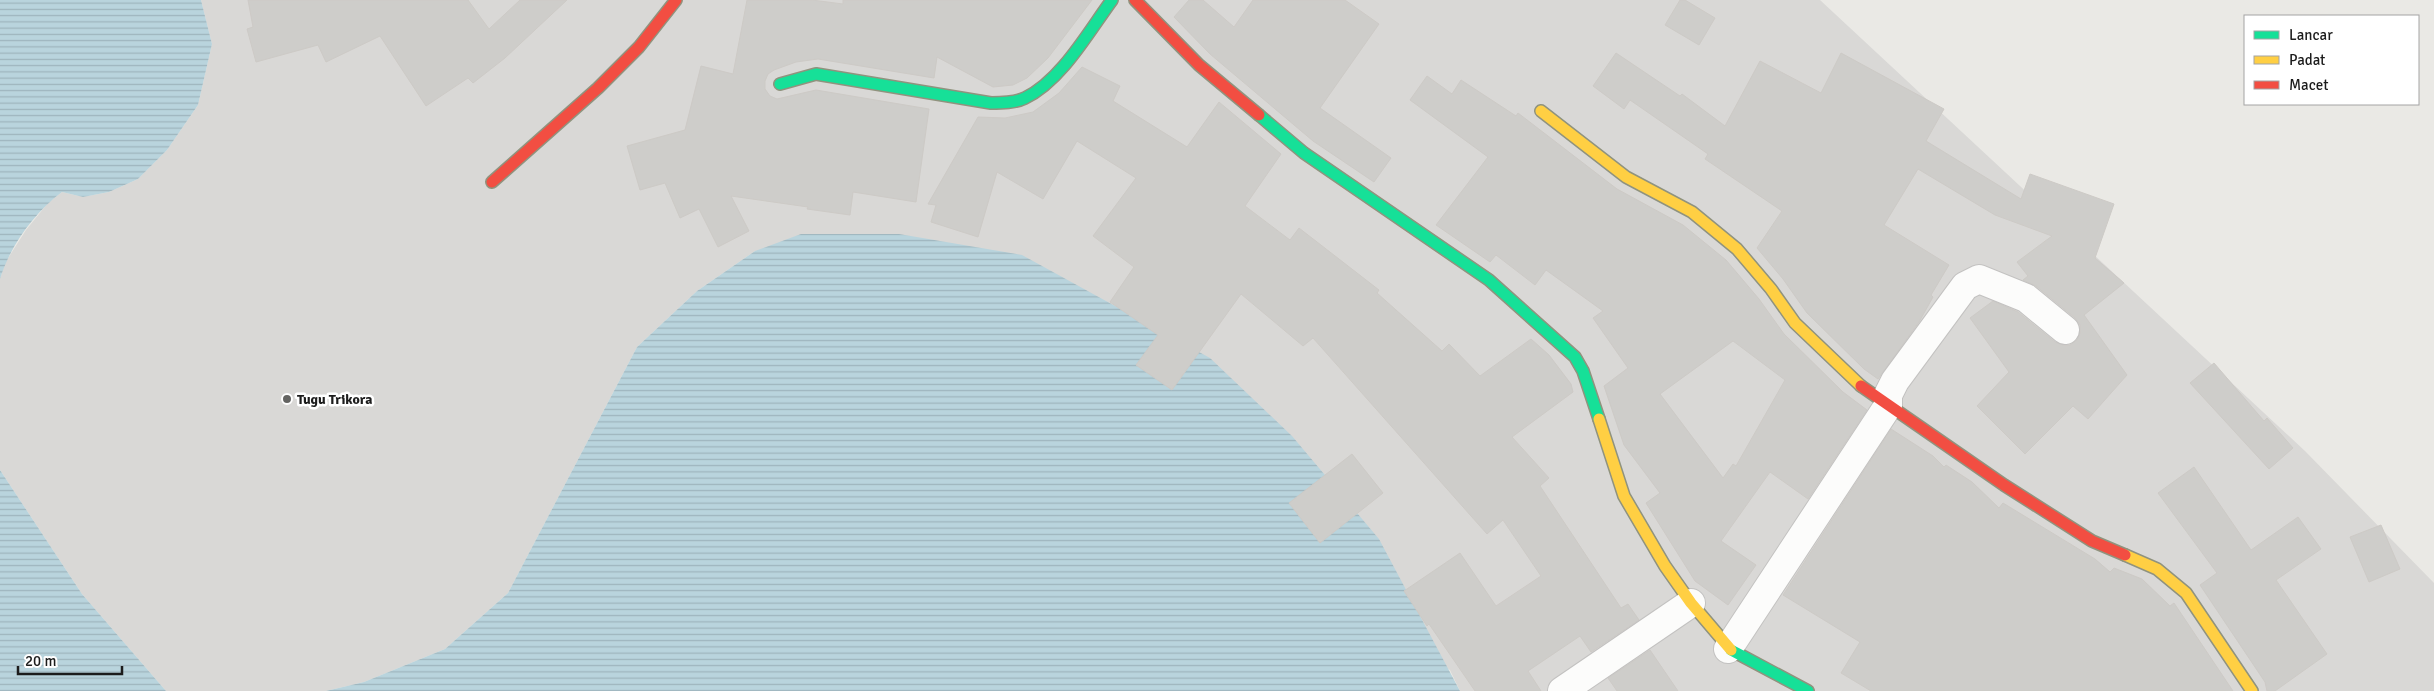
<svg xmlns="http://www.w3.org/2000/svg" width="2434" height="691" font-family="Signika,sans-serif">
<style>
.residential{fill:#d9d8d6}
.water{fill:url(#water-rules)}
.building{fill:#cecdca;stroke:#cdcac6;fill-rule:evenodd}
.lines{fill:none;stroke-linecap:round;stroke-linejoin:round}
.street-casing{stroke:#c3c2c1;stroke-width:30}
.fast-casing{stroke:#90937e;stroke-width:14}
.slow-casing{stroke:#90937e;stroke-width:14}
.jam-casing{stroke:#90937e;stroke-width:14}
.street{stroke:#fcfcfb;stroke-width:28}
.fast{stroke:#16e098;stroke-width:11}
.slow{stroke:#ffcf43;stroke-width:11}
.jam{stroke:#f24e42;stroke-width:11}
.poi-dot{fill:#646462;stroke:#fff;stroke-width:2}
.labels{text-anchor:middle;stroke-width:5;stroke-linejoin:round;paint-order:stroke}
.poi-label{font-size:14px;font-weight:bold;fill:#1c1c1c;stroke:#fff;text-anchor:start}
</style>
<defs>
<pattern id="water-rules" width="6" height="5" patternUnits="userSpaceOnUse" patternTransform="scale(1.25)"><rect width="6" height="5" fill="#b9d4dd"/><path d="M0 2.5h6" fill="none" stroke="#9eb5bd"/></pattern>
</defs>
<rect width="100%" height="100%" fill="#eae9e5"/>
<polygon class="residential" points="201,0 1820,0 2305,451 2434,583 2434,691 1460,691 1450,670 755,251 697,291 637,347 508,593 445,649 364,682 326,691 166,691 82,594 0,470 0,279 5,263 26,230 48,203 62,192 83,197 109,192 138,179 167,150 198,105 212,44"/>
<g class="water">
<path d="M0,0H201L212,44L198,105L167,150L138,179L109,192L83,197L62,192C34,213 10,246 0,279Z"/>
<polygon points="801,234 899,234 1022,255 1210,358 1292,436 1379,539 1460,691 326,691 364,682 445,649 508,593 637,347 697,291 755,251"/>
<polygon points="0,470 82,594 166,691 0,691"/>
</g>
<g class="building">
<polygon points="248,0 468,0 489,29 520,0 567,0 505,58 473,83 468,78 426,106 380,36 326,62 318,45 256,62 247,29 253,27"/>
<polygon points="747,0 812,0 843,4 843,0 1092,0 1048,58 1027,78 1013,85 993,87 937,57 934,78 818,59 796,62 774,70 768,74 765,81 765,89 770,96 777,99 816,90 929,109 916,202 853,192 850,215 807,209 808,207 731,196 749,231 718,247 699,209 680,218 665,183 640,190 627,146 685,130 701,66 733,74"/>
<polygon points="1189,0 1203,0 1234,27 1253,0 1345,0 1379,24 1320,108 1391,158 1374,182 1313,141 1210,54 1174,17"/>
<polygon points="1680,0 1685,0 1715,18 1699,45 1665,25"/>
<polygon points="1616,53 1680,96 1682,94 1725,126 1760,61 1821,93 1841,53 1944,109 1926,141 2021,199 2030,174 2114,204 2095,258 2124,283 2084,315 2127,375 2088,419 2073,406 2025,454 1977,406 2009,372 1970,318 1993,301 2018,312 2055,342 2063,345 2070,345 2077,340 2080,333 2080,325 2075,318 2036,286 2023,280 2028,276 2017,262 2052,236 1995,215 1918,169 1884,225 1949,265 1931,295 1933,297 1919,322 1878,379 1864,369 1807,313 1783,279 1757,248 1782,211 1705,159 1708,154 1630,100 1624,109 1593,86"/>
<polygon points="1082,67 1120,86 1113,101 1187,147 1219,102 1281,154 1245,206 1290,240 1299,228 1379,290 1377,293 1442,351 1449,344 1480,376 1531,339 1549,355 1571,384 1573,392 1512,437 1549,478 1540,486 1621,608 1628,604 1639,620 1591,652 1580,636 1528,671 1541,691 1475,691 1429,624 1427,626 1404,591 1460,553 1496,606 1541,576 1503,520 1487,534 1313,338 1303,346 1241,294 1172,390 1136,365 1158,335 1110,302 1134,267 1093,236 1136,178 1077,141 1043,199 997,172 978,237 931,222 936,205 928,204 978,117 1005,118 1033,112 1059,93"/>
<path d="M1427,76L1452,94L1461,80L1516,116L1518,113L1617,189L1683,225L1726,260L1759,299L1784,334L1843,392L1867,410L1808,499L1770,472L1721,541L1756,565L1728,605L1695,581L1646,503L1660,493L1624,445L1604,386L1628,368L1593,318L1603,311L1546,270L1535,285L1496,255L1490,262L1436,225L1488,157L1410,100ZM1733,341L1785,380L1736,466L1733,464L1723,478L1660,394Z"/>
<polygon points="2214,363 2264,421 2267,418 2293,448 2269,469 2190,383"/>
<polygon points="1891,429 1933,456 1944,467 1946,465 1972,482 1999,508 2003,503 2095,559 2110,572 2114,568 2142,579 2170,606 2174,603 2233,691 1871,691 1841,673 1860,642 1783,595"/>
<polygon points="1352,454 1383,493 1320,543 1289,503"/>
<polygon points="2194,467 2251,550 2298,517 2321,549 2276,580 2327,654 2275,691 2267,691 2265,682 2200,585 2217,573 2158,493"/>
<polygon points="2381,525 2400,569 2369,582 2350,537"/>
<polygon points="1650,650 1678,691 1617,691 1608,678"/>
</g>
<g class="lines">
<g class="street-casing">
<g id="street">
<polyline points="1728,649 1888,406 1888,395 1895,381 1965,286 1979,279 2026,298 2065,330"/>
<polyline points="1562,691 1691,603"/>
</g>
</g>
<g class="fast-casing">
<g id="fast">
<path d="M780,84L816,74L991,103C1002,103 1015,103 1025,98C1061,81 1089,31 1112,0"/>
<polyline points="1259,115 1304,153 1489,280 1575,357 1583,371 1599,419"/>
<polyline points="1731,650 1808,691"/>
</g>
</g>
<g class="slow-casing">
<g id="slow">
<polyline points="1541,111 1626,177 1692,212 1737,249 1771,289 1795,323 1861,386"/>
<polyline points="1599,419 1624,496 1665,566 1691,603 1731,650"/>
<polyline points="2125,555 2157,569 2186,593 2252,691"/>
</g>
</g>
<g class="jam-casing">
<g id="jam">
<polyline points="1135,0 1199,65 1259,115"/>
<polyline points="492,182 598,88 639,47 676,0"/>
<polyline points="1861,386 2004,485 2092,541 2125,555"/>
</g>
</g>
<use href="#street" class="street"/>
<use href="#fast" class="fast"/>
<use href="#slow" class="slow"/>
<use href="#jam" class="jam"/>
</g>
<circle class="poi-dot" cx="287" cy="399" r="5"/>
<g class="labels">
<g class="poi-label">
<text x="297" y="404">Tugu Trikora</text>
</g>
</g>
<rect x="2244" y="15" width="175" height="90" fill="#ffffff" stroke="#a4a4a4"/>
<rect x="2254" y="31" width="25" height="8" fill="#16e098" stroke="#a4a4a4"/>
<text x="2289" y="40" font-size="15" fill="#1c1c1c">Lancar</text>
<rect x="2254" y="56" width="25" height="8" fill="#ffcf43" stroke="#a4a4a4"/>
<text x="2289" y="65" font-size="15" fill="#1c1c1c">Padat</text>
<rect x="2254" y="81" width="25" height="8" fill="#f24e42" stroke="#a4a4a4"/>
<text x="2289" y="90" font-size="15" fill="#1c1c1c">Macet</text>
<path d="M18 666v8h104v-8" fill="none" stroke="#1c1c1c" stroke-width="2.5"/>
<text x="25" y="666" font-size="15" fill="#1c1c1c" stroke="#ffffff" stroke-width="4" paint-order="stroke">20 m</text>
</svg>
